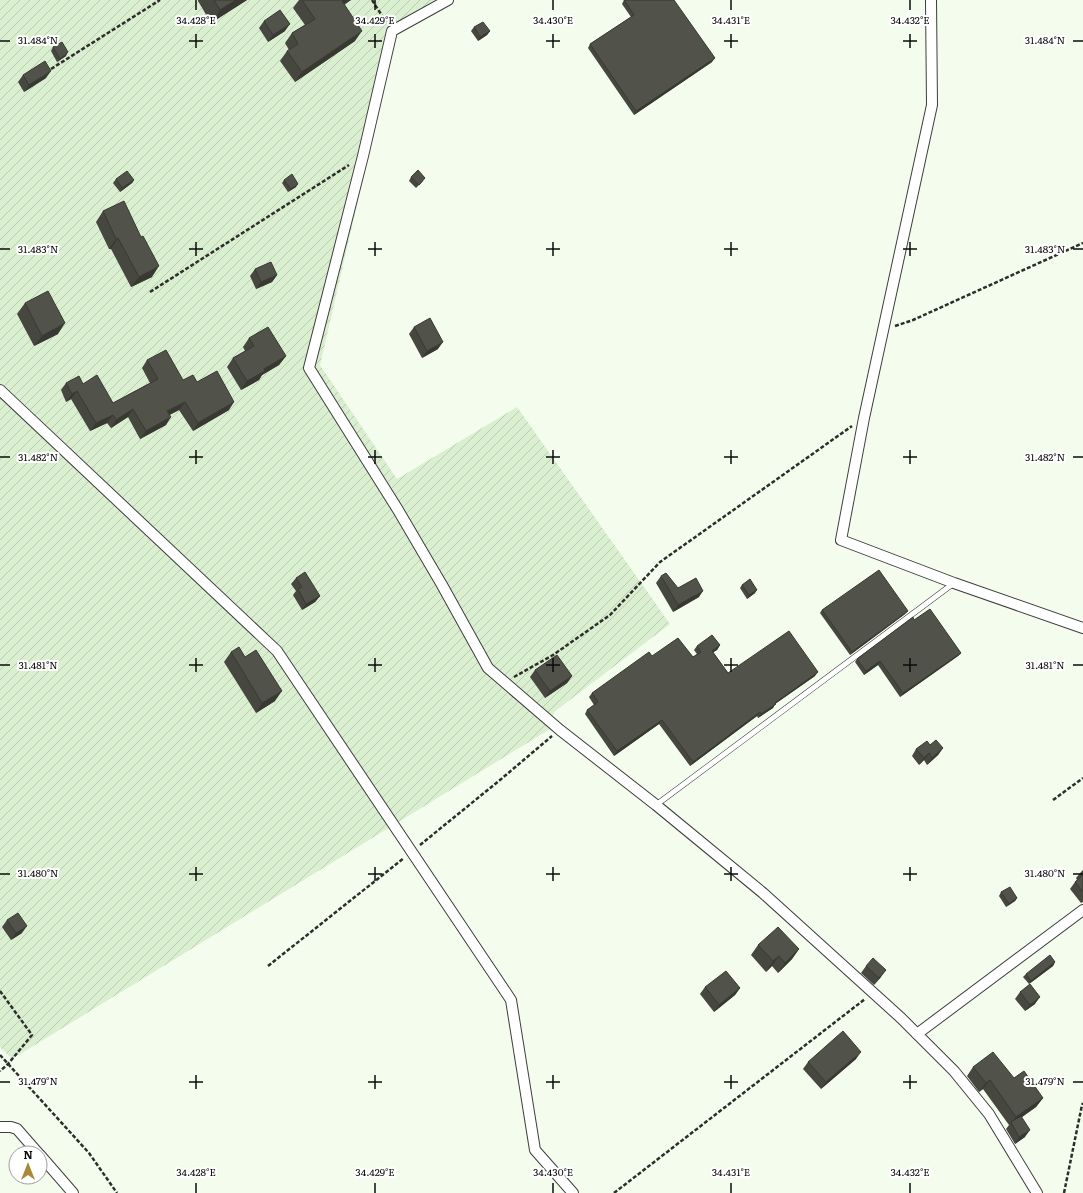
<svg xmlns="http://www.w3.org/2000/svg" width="1083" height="1193" font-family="Literata,serif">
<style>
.farmland{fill:url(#farmland-furrows)}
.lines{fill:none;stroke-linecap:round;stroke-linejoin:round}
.lane-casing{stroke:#3e3e3e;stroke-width:6}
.street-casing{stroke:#3e3e3e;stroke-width:12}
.path{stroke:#2d2d2d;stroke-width:2.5;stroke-dasharray:4 2;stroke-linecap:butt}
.lane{stroke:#fff;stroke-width:5}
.street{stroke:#fff;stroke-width:10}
.wall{fill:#46473f}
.shaded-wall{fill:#393933}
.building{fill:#515249;stroke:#393933}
.ticks{fill:none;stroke:#0b0b0b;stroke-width:1.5}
.ticks-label{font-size:10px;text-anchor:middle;fill:#0b0b0b;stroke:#fff;stroke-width:4;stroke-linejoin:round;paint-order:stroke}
</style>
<defs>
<pattern id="farmland-furrows" width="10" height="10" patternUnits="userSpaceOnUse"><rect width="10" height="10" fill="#daefd0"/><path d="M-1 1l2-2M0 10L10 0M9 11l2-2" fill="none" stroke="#baccb1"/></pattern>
</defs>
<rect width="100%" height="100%" fill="#f3fced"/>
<polygon class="farmland" points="0,0 440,0 399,23 320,365 397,479 517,407 670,624 554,712 550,729 12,1059 0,1047"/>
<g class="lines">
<g class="lane-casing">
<polyline id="lane" points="656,805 954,583"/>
</g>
<g class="street-casing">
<g id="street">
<polyline points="448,0 392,31 363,156 309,368 398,510 442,585 488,668 560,730 656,805 763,893 901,1018 954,1071 989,1114 1037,1193"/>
<polyline points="931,0 932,105 864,418 841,540 954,583 1083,628"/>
<polyline points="0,390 277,651 511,1000 535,1150 573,1193"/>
<polyline points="917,1034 1083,910"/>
<polyline points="0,1127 11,1127 17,1129 38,1153"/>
<polyline points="40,1155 73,1193"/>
</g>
</g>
<g class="path">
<polyline points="372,0 386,22"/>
<polyline points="51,69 160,0"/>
<polyline points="150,292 349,165"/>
<polyline points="895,326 913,320 1083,243"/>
<polyline points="514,677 553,655 610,615 660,562 852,426"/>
<polyline points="1053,800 1083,778"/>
<polyline points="420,845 500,780 552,736"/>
<polyline points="268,966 404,858"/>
<polyline points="0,991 32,1035 8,1064 0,1071"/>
<polyline points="0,1055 89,1153 117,1193"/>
<polyline points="614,1193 865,999"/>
<polyline points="1064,1193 1082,1105 1083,1103"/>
</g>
<use href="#lane" class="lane"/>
<use href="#street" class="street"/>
</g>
<g class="wall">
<polygon points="198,0 247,0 211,23 198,1"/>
<polygon points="299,0 351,0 344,4 355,41 295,82 280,61 287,51 289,50 285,43 292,33 305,25 293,8"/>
<polygon points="624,0 712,62 634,115 588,48 590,44 631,17 622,4"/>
<polygon points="264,21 285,31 268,42 259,28"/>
<polygon points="474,27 490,31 487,35 478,41 471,31"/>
<polygon points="53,47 66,56 57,62 51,51"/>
<polygon points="23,75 46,78 24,92 18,82"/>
<polygon points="411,177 423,181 416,188 409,181"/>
<polygon points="116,179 134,180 132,183 120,192 113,183"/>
<polygon points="284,180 296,187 288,192 282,183"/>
<polygon points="103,211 152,277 131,287 111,249 109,249 96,222"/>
<polygon points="255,269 277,275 272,282 256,289 250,276"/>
<polygon points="25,303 58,334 34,346 17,314"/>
<polygon points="414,327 438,349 422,358 409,334"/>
<polygon points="249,338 286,356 279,365 262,375 259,380 241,390 227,367 233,358 245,351 243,347"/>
<polygon points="147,360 183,380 197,382 229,410 193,431 179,410 169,415 166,425 140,439 128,417 111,428 107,423 90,431 71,399 66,402 61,390 66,383 83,384 113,403 150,383 142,368"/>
<polygon points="661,576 678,588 699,597 673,612 656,583"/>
<polygon points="296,578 320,596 315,602 302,610 293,595 296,591 291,584"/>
<polygon points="742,585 755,593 747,599 740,588"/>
<polygon points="822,610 905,614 850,655 820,613"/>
<polygon points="914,620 961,653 958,656 900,697 878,665 864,675 855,662 857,659"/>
<polygon points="720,645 717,650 713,652 728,673 815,676 775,704 773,708 758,718 757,716 690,766 659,724 614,756 585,714 587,710 594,705 589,697 592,693 652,656 693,657 697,654 694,650 697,646"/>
<polygon points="231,652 245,657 275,701 256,713 224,662"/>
<polygon points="535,670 572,676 567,683 545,698 530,677"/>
<polygon points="943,748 938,755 927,765 924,760 919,765 912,756 916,749"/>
<polygon points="1083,870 1083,902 1081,903 1070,889 1075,882 1077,880 1076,878 1081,872"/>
<polygon points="1001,892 1017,898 1015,901 1006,907 999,896"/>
<polygon points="7,920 22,933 11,940 2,927"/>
<polygon points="758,945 799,949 792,959 778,973 772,966 766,972 751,955"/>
<polygon points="1055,962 1053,966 1029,984 1023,977 1026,974"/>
<polygon points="866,966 881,977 874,985 861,973"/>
<polygon points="705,987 740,988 735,995 714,1012 700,994"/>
<polygon points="1020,992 1035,1004 1025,1011 1015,999"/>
<polygon points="856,1059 821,1089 803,1069 808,1062"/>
<polygon points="973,1067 1014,1078 1043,1098 1036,1107 1022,1117 1025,1137 1015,1144 1006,1129 1009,1125 983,1089 979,1092 967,1076"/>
</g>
<g class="shaded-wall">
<polygon points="236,0 247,0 211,23 220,10"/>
<polygon points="343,0 351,0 335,11 342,1"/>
<polygon points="290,24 285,31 268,42 273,35"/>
<polygon points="362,31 355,41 295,82 302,72"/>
<polygon points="490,31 487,35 478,41 480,37"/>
<polygon points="68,52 66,56 57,62 60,59"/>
<polygon points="715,58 712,62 634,115 636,111"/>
<polygon points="51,71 46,78 24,92 29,85"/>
<polygon points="134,180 132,183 120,192 122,188"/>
<polygon points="298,184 296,187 288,192 291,189"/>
<polygon points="118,238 111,249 109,249 116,239"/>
<polygon points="159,266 152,277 131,287 139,277"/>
<polygon points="277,275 272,282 256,289 261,282"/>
<polygon points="65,323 58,334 34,346 42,336"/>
<polygon points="443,342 438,349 422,358 427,351"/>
<polygon points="286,356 279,365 262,375 259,380 241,390 247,381 264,369"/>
<polygon points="77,391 71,399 66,402 72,394"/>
<polygon points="185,402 179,410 162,419 167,411"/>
<polygon points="234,402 229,410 193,431 198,423"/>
<polygon points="133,409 128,417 111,428 116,420"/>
<polygon points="113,415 107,423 90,431 96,423"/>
<polygon points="171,417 166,425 140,439 146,431"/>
<polygon points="757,590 755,593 747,599 749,595"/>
<polygon points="703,591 699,597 673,612 678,605"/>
<polygon points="320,596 315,602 302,610 306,604"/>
<polygon points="908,611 905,614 850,655 852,652"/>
<polygon points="720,645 717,650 709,655 712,651"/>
<polygon points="961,653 958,656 900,697 903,693"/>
<polygon points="880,661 878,665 864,675 866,671"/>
<polygon points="818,672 815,676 775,704 773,708 758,718 761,714 775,703"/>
<polygon points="572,676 567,683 545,698 550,691"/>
<polygon points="282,691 275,701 256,713 262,703"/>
<polygon points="760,712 757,716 690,766 693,762"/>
<polygon points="662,720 659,724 614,756 617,751"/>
<polygon points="943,748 938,755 927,765 932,758"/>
<polygon points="929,753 924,760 919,765 924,758"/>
<polygon points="1017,898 1015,901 1006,907 1009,904"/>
<polygon points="27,926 22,933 11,940 16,933"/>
<polygon points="799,949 792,959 778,973 785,963"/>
<polygon points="779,956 772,966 766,972 773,961"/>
<polygon points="1055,962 1053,966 1029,984 1031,981"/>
<polygon points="886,970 881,977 874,985 879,978"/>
<polygon points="740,988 735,995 714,1012 719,1005"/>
<polygon points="1040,997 1035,1004 1025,1011 1030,1005"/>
<polygon points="861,1052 856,1059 821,1089 826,1082"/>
<polygon points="990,1080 983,1089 979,1092 986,1083"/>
<polygon points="1043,1098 1036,1107 1012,1124 1011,1123 1016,1117"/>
<polygon points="1030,1130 1025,1137 1015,1144 1019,1137"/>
</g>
<g class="building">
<polygon points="214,0 236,0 220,10"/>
<polygon points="302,0 343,0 342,1 362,31 302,72 287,51 298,44 292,33 315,19"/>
<polygon points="624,0 674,0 715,58 636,111 590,44 634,15"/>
<polygon points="280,10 290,24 273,35 264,21"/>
<polygon points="483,22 490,31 480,37 474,27"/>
<polygon points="62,42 68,52 60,59 53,47"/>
<polygon points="45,61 51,71 29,85 23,75"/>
<polygon points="418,170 425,178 419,185 411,177"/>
<polygon points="127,171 134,180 122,188 116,179"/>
<polygon points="292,174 298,184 291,189 284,180"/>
<polygon points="124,201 141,237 143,236 159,266 139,277 118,238 116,239 103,211"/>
<polygon points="271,262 277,275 261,282 255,269"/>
<polygon points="48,291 65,323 42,336 25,303"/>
<polygon points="430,318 443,342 427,351 414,327"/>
<polygon points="268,327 286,356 264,369 265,371 247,381 233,358 254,346 249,338"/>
<polygon points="166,350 183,380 193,375 197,382 217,371 234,402 198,423 185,402 167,411 171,417 146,431 133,409 116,420 113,415 96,423 77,391 72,394 66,383 79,376 83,384 97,375 113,403 158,379 147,360"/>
<polygon points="879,570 908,611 852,652 822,610"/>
<polygon points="305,572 320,596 306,604 298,589 302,587 296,578"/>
<polygon points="666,573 678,588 696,578 703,591 678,605 661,576"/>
<polygon points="750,579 757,590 749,595 742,585"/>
<polygon points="930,609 961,653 903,693 880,661 866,671 857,659 913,617 914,620"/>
<polygon points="789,631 818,672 775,703 776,704 761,714 760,712 693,762 662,720 617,751 587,710 598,702 592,693 649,652 652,656 678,638 693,657 701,652 697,646 712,635 720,645 712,651 728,673"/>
<polygon points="239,647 245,657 256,650 282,691 262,703 231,652"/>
<polygon points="557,655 572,676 550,691 535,670"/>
<polygon points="936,740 943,748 932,758 929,753 924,758 916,749 927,741 930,745"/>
<polygon points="1083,875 1083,892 1075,882"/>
<polygon points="1010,887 1017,898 1009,904 1001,892"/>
<polygon points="18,913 27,926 16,933 7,920"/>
<polygon points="778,927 799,949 785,963 779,956 773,961 758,945"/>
<polygon points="1050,955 1055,962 1031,981 1026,974"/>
<polygon points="873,958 886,970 879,978 866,966"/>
<polygon points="726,971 740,988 719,1005 705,987"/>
<polygon points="1030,984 1040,997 1030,1005 1020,992"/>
<polygon points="843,1031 861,1052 826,1082 808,1062"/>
<polygon points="993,1052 1014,1078 1024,1071 1043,1098 1016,1117 990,1080 986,1083 973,1067"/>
<polygon points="1021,1116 1030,1130 1019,1137 1011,1122"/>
</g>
<path class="ticks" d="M196,0V10M375,0V10M553,0V10M731,0V10M910,0V10M196,34V48M375,34V48M553,34V48M731,34V48M910,34V48M0,41H10M189,41H203M368,41H382M546,41H560M724,41H738M903,41H917M1073,41H1083M196,242V256M375,242V256M553,242V256M731,242V256M910,242V256M0,249H10M189,249H203M368,249H382M546,249H560M724,249H738M903,249H917M1073,249H1083M196,450V464M375,450V464M553,450V464M731,450V464M910,450V464M0,457H10M189,457H203M368,457H382M546,457H560M724,457H738M903,457H917M1073,457H1083M196,658V672M375,658V672M553,658V672M731,658V672M910,658V672M0,665H10M189,665H203M368,665H382M546,665H560M724,665H738M903,665H917M1073,665H1083M196,867V881M375,867V881M553,867V881M731,867V881M910,867V881M0,874H10M189,874H203M368,874H382M546,874H560M724,874H738M903,874H917M1073,874H1083M196,1075V1089M375,1075V1089M553,1075V1089M731,1075V1089M910,1075V1089M0,1082H10M189,1082H203M368,1082H382M546,1082H560M724,1082H738M903,1082H917M1073,1082H1083M196,1183V1193M375,1183V1193M553,1183V1193M731,1183V1193M910,1183V1193"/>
<g class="ticks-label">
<text x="196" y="24">34.428°E</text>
<text x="375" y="24">34.429°E</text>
<text x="553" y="24">34.430°E</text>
<text x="731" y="24">34.431°E</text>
<text x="910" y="24">34.432°E</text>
<text x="38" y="44">31.484°N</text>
<text x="1045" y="44">31.484°N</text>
<text x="38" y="253">31.483°N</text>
<text x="1045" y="253">31.483°N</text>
<text x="38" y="461">31.482°N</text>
<text x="1045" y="461">31.482°N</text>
<text x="38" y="669">31.481°N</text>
<text x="1045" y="669">31.481°N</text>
<text x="38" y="877">31.480°N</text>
<text x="1045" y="877">31.480°N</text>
<text x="38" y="1085">31.479°N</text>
<text x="1045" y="1085">31.479°N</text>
<text x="196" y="1176">34.428°E</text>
<text x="375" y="1176">34.429°E</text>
<text x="553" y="1176">34.430°E</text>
<text x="731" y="1176">34.431°E</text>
<text x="910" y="1176">34.432°E</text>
</g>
<g transform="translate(28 1165)"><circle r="19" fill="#ffffff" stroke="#9d9d9d"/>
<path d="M0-3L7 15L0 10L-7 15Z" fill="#a88937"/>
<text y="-6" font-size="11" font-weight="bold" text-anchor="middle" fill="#0b0b0b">N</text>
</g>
</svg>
